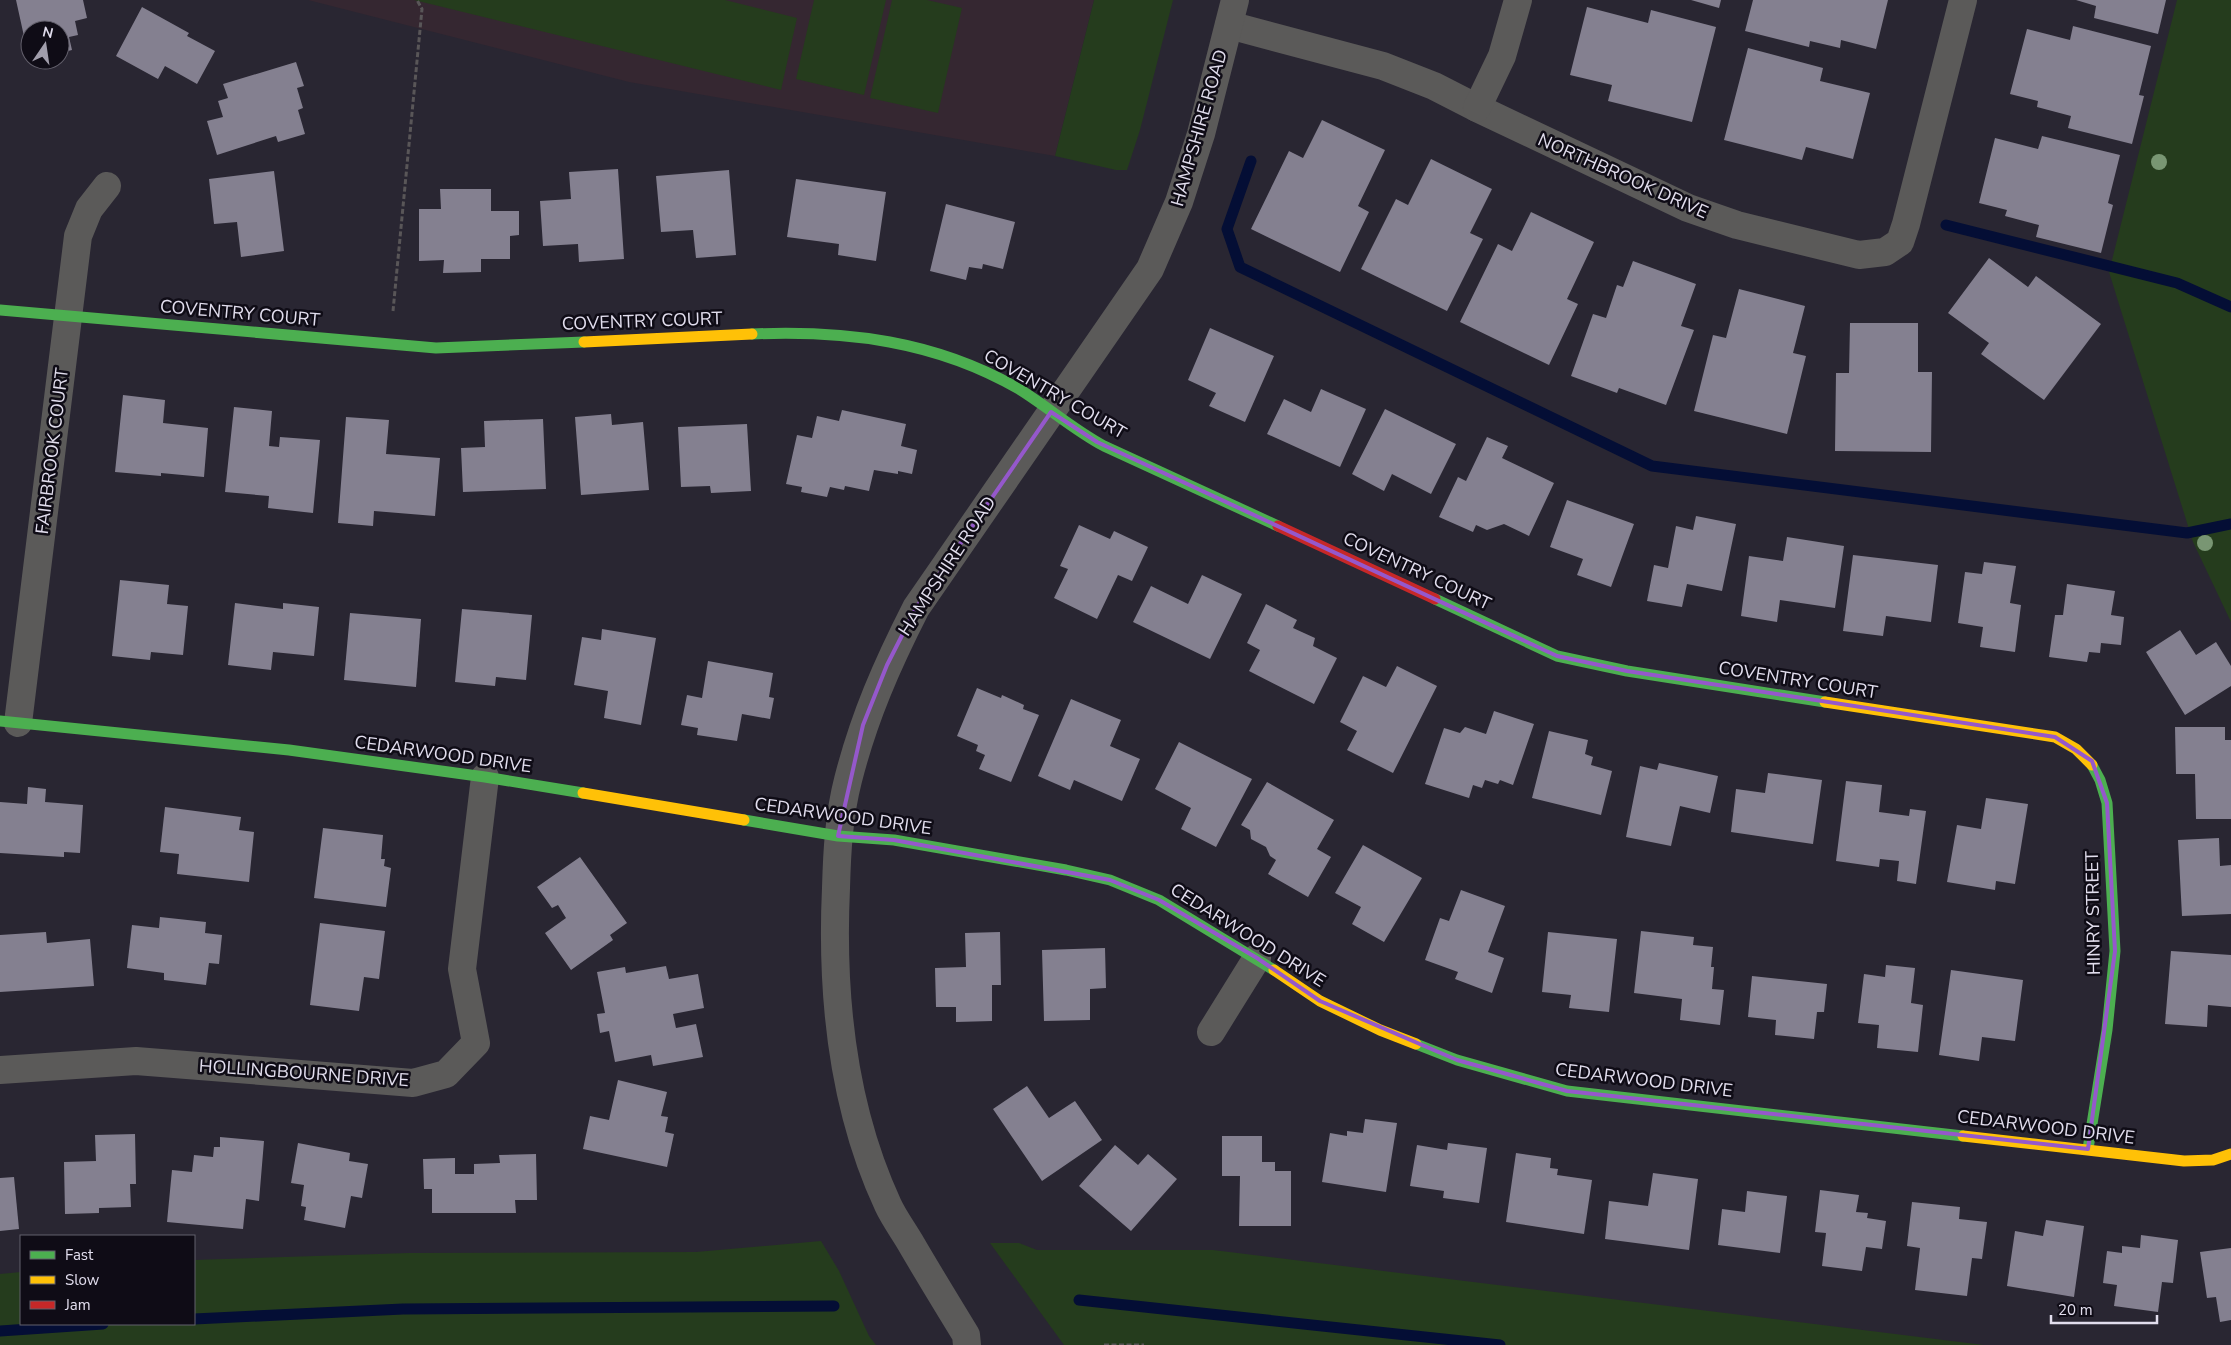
<svg xmlns="http://www.w3.org/2000/svg" width="2231" height="1345" font-family="'Nunito Sans',sans-serif">
<style>
.education{fill:#352731}
.green{fill:#253c1d}
.lines{fill:none;stroke-linecap:round;stroke-linejoin:round}
.stream{stroke:#040e35;stroke-width:11}
.building{fill:#848090}
.path{stroke:#595658;stroke-width:3;stroke-dasharray:5 2.5;stroke-linecap:butt}
.street{stroke:#5b5a59;stroke-width:28}
.fast{stroke:#4caf50;stroke-width:11}
.slow{stroke:#ffc107;stroke-width:11}
.jam{stroke:#c62828;stroke-width:11}
.tree{fill:#799673}
.marked{fill:none;stroke:#9558cb;stroke-width:4;stroke-linejoin:round}
.labels{text-anchor:middle;stroke-width:5;stroke-linejoin:round;paint-order:stroke}
.street-label{font-size:18px;fill:#e2deee;stroke:#0f0c16}
</style>
<rect width="100%" height="100%" fill="#292632"/>
<polygon class="education" points="308,0 1094,0 1055,156 629,82"/>
<g class="green">
<polygon points="414,0 725,0 797,18 781,90"/>
<polygon points="814,0 886,0 864,95 796,79"/>
<polygon points="892,0 927,0 962,8 938,113 870,98"/>
<polygon points="1094,0 1173,0 1140,130 1127,170 1116,170 1055,156"/>
<polygon points="2177,0 2231,0 2231,622 2193,542 2109,272"/>
<polygon points="821,1241 839,1271 869,1336 876,1345 0,1345 0,1274 21,1272 21,1324 194,1324 194,1260 409,1253 696,1252"/>
<polygon points="990,1243 1019,1243 1037,1250 1213,1250 1984,1345 1064,1345"/>
</g>
<g class="lines">
<g class="stream">
<polyline points="1251,161 1227,229 1240,267 1652,466 2187,533 2231,524"/>
<polyline points="1946,225 2177,283 2231,307"/>
<polyline points="1079,1300 1500,1345"/>
<polyline points="194,1319 403,1309 834,1306"/>
<polyline points="0,1331 103,1324"/>
</g>
</g>
<g class="building">
<polygon points="16,0 83,0 87,18 75,21 78,35 69,37 72,50 60,53 60,30 30,30 29,59"/>
<polygon points="1691,0 1721,0 1719,8"/>
<polygon points="1753,0 1888,0 1876,49 1841,40 1840,48 1810,41 1809,47 1745,31"/>
<polygon points="2076,0 2166,0 2158,34 2094,18 2096,6"/>
<polygon points="142,7 189,33 187,36 215,51 197,84 165,66 158,79 116,56"/>
<polygon points="1587,7 1648,23 1651,10 1716,27 1692,122 1608,101 1612,85 1570,75"/>
<polygon points="2073,26 2151,46 2139,95 2144,96 2132,144 2068,128 2071,116 2037,107 2038,101 2010,94 2027,29 2070,40"/>
<polygon points="1748,48 1823,68 1820,81 1870,93 1853,159 1806,147 1802,160 1724,140"/>
<polygon points="296,62 304,86 297,88 303,108 298,110 305,134 278,142 276,136 217,155 207,121 223,117 218,101 228,98 223,84"/>
<polygon points="1322,120 1385,150 1358,206 1369,212 1340,272 1251,229 1289,151 1303,158"/>
<polygon points="2042,136 2120,155 2108,203 2113,205 2101,253 2036,237 2039,225 2005,216 2007,210 1979,203 1995,138 2038,149"/>
<polygon points="1431,159 1492,189 1470,233 1483,239 1447,311 1361,269 1396,199 1408,205"/>
<polygon points="618,169 624,259 579,262 578,244 543,246 540,201 571,199 569,172"/>
<polygon points="729,170 736,255 696,258 693,230 661,232 656,176"/>
<polygon points="274,171 284,251 241,257 237,222 214,224 209,179"/>
<polygon points="796,179 886,192 876,261 838,255 839,244 787,237"/>
<polygon points="440,189 491,189 491,211 519,211 519,235 510,236 510,259 481,259 481,272 443,273 444,260 419,261 419,209 441,209"/>
<polygon points="946,204 1015,222 1003,269 983,264 982,269 969,267 966,280 930,271"/>
<polygon points="1531,212 1594,242 1567,299 1578,304 1549,365 1460,322 1498,244 1512,251"/>
<polygon points="1989,258 2028,287 2036,276 2101,324 2044,400 1981,354 1989,343 1948,313"/>
<polygon points="1633,261 1696,284 1681,326 1694,330 1666,405 1619,388 1617,393 1571,376 1593,314 1606,318 1617,285 1623,287"/>
<polygon points="1739,289 1805,306 1793,353 1806,356 1787,434 1694,411 1713,335 1726,338"/>
<polygon points="1850,323 1918,323 1918,372 1932,372 1931,452 1835,451 1836,373 1849,373"/>
<polygon points="1210,328 1274,356 1245,422 1209,406 1216,393 1188,380"/>
<polygon points="1321,389 1366,409 1340,467 1267,434 1284,399 1311,412"/>
<polygon points="123,395 165,400 163,423 208,428 204,477 161,473 161,476 115,472"/>
<polygon points="234,407 272,411 269,446 279,447 280,437 320,440 313,513 268,508 269,496 225,492"/>
<polygon points="1385,409 1456,444 1431,494 1392,474 1384,491 1352,474"/>
<polygon points="842,410 906,424 901,446 917,450 912,474 898,471 898,474 874,470 869,491 845,486 844,490 830,487 827,497 801,492 802,487 786,484 797,435 812,438 817,416 839,421"/>
<polygon points="611,414 612,425 643,422 649,490 581,495 575,417"/>
<polygon points="346,417 389,420 386,454 440,458 435,516 374,511 373,526 338,523"/>
<polygon points="543,419 546,489 463,492 461,448 485,447 484,421"/>
<polygon points="747,424 751,491 711,493 710,486 681,487 678,427"/>
<polygon points="1487,437 1508,446 1502,458 1554,483 1529,536 1504,524 1487,530 1476,525 1473,532 1439,517 1458,477 1466,481"/>
<polygon points="1567,500 1634,524 1611,587 1577,575 1583,559 1550,547"/>
<polygon points="1696,516 1736,524 1722,591 1687,584 1682,607 1647,601 1654,565 1668,568 1676,526 1693,530"/>
<polygon points="1079,525 1110,539 1114,531 1148,547 1132,581 1118,575 1097,619 1054,598 1068,569 1060,566"/>
<polygon points="1787,537 1844,546 1835,608 1780,600 1777,622 1741,616 1749,556 1783,561"/>
<polygon points="1853,555 1938,565 1931,622 1886,616 1883,636 1843,631"/>
<polygon points="1984,562 2016,566 2010,603 2021,605 2015,652 1980,647 1983,627 1958,623 1965,572 1982,574"/>
<polygon points="1202,575 1242,594 1210,659 1133,622 1151,586 1188,604"/>
<polygon points="120,580 169,585 167,604 188,606 183,655 151,652 150,660 112,656"/>
<polygon points="2067,584 2115,591 2111,615 2124,617 2121,645 2101,643 2100,653 2089,652 2087,662 2049,657 2055,615 2063,615"/>
<polygon points="235,603 283,609 283,603 319,607 314,656 273,652 271,670 228,665"/>
<polygon points="1266,604 1297,620 1293,628 1315,638 1313,646 1337,658 1314,704 1249,671 1260,650 1247,643"/>
<polygon points="462,609 532,615 526,680 496,677 495,686 455,682"/>
<polygon points="350,613 421,619 416,687 344,680"/>
<polygon points="602,629 656,638 641,725 604,718 608,691 574,685 582,637 601,640"/>
<polygon points="2180,630 2196,655 2216,642 2231,666 2231,686 2185,715 2146,652"/>
<polygon points="708,661 773,673 769,697 774,698 770,719 742,714 737,741 697,735 698,728 681,725 687,695 702,698"/>
<polygon points="1397,666 1437,686 1393,773 1347,750 1357,731 1340,722 1363,676 1386,687"/>
<polygon points="977,688 1001,698 1002,695 1024,705 1023,709 1039,715 1011,782 979,769 985,755 976,751 978,745 957,736"/>
<polygon points="1071,699 1121,720 1110,746 1140,759 1122,801 1074,780 1070,790 1038,776"/>
<polygon points="1494,711 1534,724 1513,785 1500,780 1498,784 1485,780 1482,788 1473,785 1469,798 1425,784 1444,728 1460,733 1465,727 1486,734"/>
<polygon points="2175,727 2225,727 2225,740 2231,740 2231,819 2196,819 2195,774 2176,774"/>
<polygon points="1549,731 1588,740 1585,754 1593,757 1591,765 1612,771 1601,815 1532,798"/>
<polygon points="1179,742 1252,779 1216,847 1181,829 1191,808 1155,789"/>
<polygon points="1659,763 1718,776 1710,813 1680,806 1671,846 1626,837 1640,766 1657,770"/>
<polygon points="1768,773 1822,780 1813,844 1731,832 1736,789 1765,793"/>
<polygon points="1846,781 1882,785 1879,812 1909,816 1910,809 1926,811 1916,884 1897,881 1899,861 1880,859 1879,867 1836,861"/>
<polygon points="1267,782 1334,820 1317,849 1331,857 1308,897 1268,874 1276,860 1270,856 1266,847 1251,839 1250,830 1241,825"/>
<polygon points="28,787 46,789 45,802 83,805 80,853 64,852 64,857 0,853 0,802 27,804"/>
<polygon points="1986,798 2028,804 2015,884 1996,881 1995,890 1947,882 1957,825 1981,829"/>
<polygon points="165,807 241,817 239,830 254,832 249,882 177,874 179,854 160,852"/>
<polygon points="323,828 383,835 381,859 385,859 384,866 391,868 386,907 314,898"/>
<polygon points="2219,838 2220,866 2231,865 2231,914 2182,916 2178,840"/>
<polygon points="1363,845 1422,878 1384,942 1352,924 1361,907 1335,893"/>
<polygon points="580,857 627,923 610,935 613,940 571,970 545,933 566,918 558,905 552,908 537,887"/>
<polygon points="1461,890 1505,906 1488,952 1504,958 1492,993 1455,979 1458,972 1425,960 1440,918 1449,921"/>
<polygon points="160,917 206,922 205,933 222,935 219,964 209,963 206,985 164,980 164,973 127,968 132,925 159,928"/>
<polygon points="320,923 385,931 379,979 364,977 359,1011 310,1005"/>
<polygon points="1641,931 1694,937 1693,945 1713,947 1711,967 1714,967 1712,989 1724,990 1720,1025 1680,1020 1682,999 1634,993"/>
<polygon points="46,932 47,943 90,939 94,986 0,992 0,935"/>
<polygon points="1000,932 1001,985 992,985 992,1021 956,1022 956,1007 936,1007 935,968 966,967 965,933"/>
<polygon points="1548,932 1617,939 1609,1012 1569,1008 1571,995 1542,992"/>
<polygon points="1105,948 1106,988 1090,989 1090,1020 1044,1021 1042,950"/>
<polygon points="2171,951 2231,955 2231,1007 2208,1005 2207,1027 2165,1024"/>
<polygon points="1886,965 1915,968 1911,1003 1923,1005 1918,1052 1877,1048 1879,1025 1858,1023 1864,974 1885,977"/>
<polygon points="666,966 669,979 698,974 704,1008 673,1014 676,1028 696,1024 703,1057 653,1066 651,1055 615,1062 609,1031 600,1033 597,1014 605,1013 597,972 625,967 626,973"/>
<polygon points="1951,970 2023,980 2015,1041 1982,1037 1979,1061 1939,1055"/>
<polygon points="1752,976 1827,984 1824,1012 1817,1012 1814,1039 1775,1035 1776,1020 1748,1017"/>
<polygon points="618,1080 667,1092 661,1116 668,1117 665,1132 674,1134 667,1167 583,1149 590,1116 609,1120"/>
<polygon points="1027,1086 1049,1118 1075,1101 1102,1140 1042,1181 993,1109"/>
<polygon points="1365,1119 1397,1123 1386,1192 1322,1182 1330,1133 1347,1136 1347,1131 1363,1133"/>
<polygon points="135,1134 136,1184 130,1184 131,1207 99,1208 99,1213 65,1214 64,1162 96,1161 95,1135"/>
<polygon points="1222,1136 1262,1136 1262,1162 1275,1162 1275,1171 1291,1171 1291,1226 1239,1226 1240,1176 1222,1176"/>
<polygon points="220,1137 264,1141 259,1201 246,1199 243,1229 167,1222 172,1170 192,1172 194,1155 213,1157 214,1147 220,1147"/>
<polygon points="298,1143 350,1153 349,1161 368,1164 362,1198 351,1196 345,1228 304,1220 306,1207 301,1206 304,1185 291,1183"/>
<polygon points="1448,1143 1487,1148 1479,1203 1443,1198 1444,1191 1410,1186 1417,1145 1447,1150"/>
<polygon points="1115,1145 1138,1165 1148,1154 1177,1179 1131,1231 1079,1186"/>
<polygon points="1516,1153 1551,1158 1550,1168 1558,1169 1557,1175 1592,1180 1584,1234 1506,1222"/>
<polygon points="536,1154 537,1200 515,1200 516,1213 432,1213 432,1189 424,1189 423,1159 455,1158 455,1174 474,1174 474,1164 500,1163 499,1155"/>
<polygon points="1653,1173 1698,1179 1689,1250 1605,1239 1609,1201 1648,1206"/>
<polygon points="14,1177 19,1229 0,1231 0,1178"/>
<polygon points="1820,1190 1859,1195 1856,1212 1868,1213 1867,1218 1886,1221 1882,1249 1866,1247 1862,1271 1822,1266 1826,1233 1815,1232"/>
<polygon points="1747,1191 1787,1196 1780,1253 1718,1245 1722,1209 1745,1212"/>
<polygon points="1912,1202 1960,1207 1959,1219 1987,1222 1982,1259 1972,1258 1967,1296 1915,1290 1920,1248 1907,1246"/>
<polygon points="2046,1220 2084,1226 2074,1297 2007,1286 2015,1231 2043,1236"/>
<polygon points="2141,1235 2178,1240 2173,1283 2162,1282 2158,1312 2114,1306 2117,1285 2103,1283 2107,1251 2122,1253 2122,1246 2140,1248"/>
<polygon points="2231,1248 2231,1320 2220,1322 2216,1297 2207,1298 2200,1252"/>
</g>
<g class="lines">
<g class="path">
<polyline points="393,311 422,9 417,0"/>
<polyline points="1104,1345 1144,1345"/>
</g>
<g class="street">
<polyline points="1229,25 1383,66 1434,86 1477,108 1688,208 1737,225 1859,255 1885,252 1900,242 1906,224 1963,0"/>
<polyline points="1477,108 1502,56 1518,0"/>
<polyline points="18,723 78,236 89,209 107,186"/>
<polyline points="1211,1032 1257,958"/>
<polyline points="0,1070 136,1061 413,1083 446,1074 476,1043 462,969 485,777"/>
<path d="M967,1345L966,1335C947,1304 928,1273 910,1242C903,1230 894,1218 888,1205C842,1106 831,996 836,888C837,851 839,815 848,780C864,717 887,665 916,608L1150,269L1179,202L1201,134L1235,0"/>
</g>
<g class="fast">
<polyline points="0,310 436,348 584,342"/>
<path d="M752,334C846,330 936,341 1019,389C1048,407 1074,430 1104,446L1278,526"/>
<polyline points="1435,599 1557,656 1627,671 1825,702"/>
<polyline points="0,721 289,750 485,777 583,793"/>
<polyline points="744,820 838,836 894,840 1066,870 1110,880 1159,900 1274,970"/>
<polyline points="1416,1044 1457,1060 1567,1091 1963,1136"/>
<polyline points="2088,1149 2107,1030 2115,951 2107,803 2100,780 2092,765"/>
</g>
<g class="slow">
<polyline points="584,342 752,334"/>
<polyline points="1825,702 2055,737 2076,749 2092,765"/>
<polyline points="583,793 744,820"/>
<polyline points="1274,970 1320,1001 1380,1030 1416,1044"/>
<polyline points="1963,1136 2184,1161 2213,1160 2231,1154"/>
</g>
<polyline class="jam" points="1278,526 1435,599"/>
</g>
<g class="tree">
<circle cx="2159" cy="162" r="8"/>
<circle cx="2205" cy="543" r="8"/>
</g>
<path class="marked" d="M1051,412L1097,442L1557,656L1627,671L2055,737L2092,761L2107,803L2115,951L2088,1149L1567,1091L1457,1060L1320,1001L1257,958L1159,900L1110,880L894,840L838,836L863,725L887,665L916,608Z"/>
<g class="labels">
<g class="street-label">
<text transform="translate(1199 128) rotate(-74)" y="6">HAMPSHIRE ROAD</text>
<text transform="translate(1623 176) rotate(24)" y="6">NORTHBROOK DRIVE</text>
<text transform="translate(240 313) rotate(5)" y="6">COVENTRY COURT</text>
<text transform="translate(642 321) rotate(-2)" y="6">COVENTRY COURT</text>
<text transform="translate(1055 394) rotate(30)" y="6">COVENTRY COURT</text>
<text transform="translate(52 451) rotate(-83)" y="6">FAIRBROOK COURT</text>
<text transform="translate(947 566) rotate(-57)" y="6">HAMPSHIRE ROAD</text>
<text transform="translate(1417 571) rotate(25)" y="6">COVENTRY COURT</text>
<text transform="translate(1798 680) rotate(9)" y="6">COVENTRY COURT</text>
<text transform="translate(443 754) rotate(8)" y="6">CEDARWOOD DRIVE</text>
<text transform="translate(843 816) rotate(8)" y="6">CEDARWOOD DRIVE</text>
<text transform="translate(2093 913) rotate(-91)" y="6">HINRY STREET</text>
<text transform="translate(1248 935) rotate(32)" y="6">CEDARWOOD DRIVE</text>
<text transform="translate(304 1073) rotate(4)" y="6">HOLLINGBOURNE DRIVE</text>
<text transform="translate(1644 1080) rotate(7)" y="6">CEDARWOOD DRIVE</text>
<text transform="translate(2046 1127) rotate(7)" y="6">CEDARWOOD DRIVE</text>
</g>
</g>
<rect x="20" y="1235" width="175" height="90" fill="#0f0c16" stroke="#63606c"/>
<rect x="30" y="1251" width="25" height="8" fill="#4caf50" stroke="#63606c"/>
<text x="65" y="1260" font-size="15" fill="#e2deee">Fast</text>
<rect x="30" y="1276" width="25" height="8" fill="#ffc107" stroke="#63606c"/>
<text x="65" y="1285" font-size="15" fill="#e2deee">Slow</text>
<rect x="30" y="1301" width="25" height="8" fill="#c62828" stroke="#63606c"/>
<text x="65" y="1310" font-size="15" fill="#e2deee">Jam</text>
<g transform="translate(45 45) rotate(13)"><circle r="24" fill="#0f0c16" stroke="#63606c"/>
<path d="M0-4L9 19L0 12L-9 19Z" fill="#a19eac"/>
<text y="-8" font-size="14" font-weight="bold" text-anchor="middle" fill="#e2deee">N</text>
</g>
<path d="M2051 1315v8h106v-8" fill="none" stroke="#e2deee" stroke-width="2.5"/>
<text x="2058" y="1315" font-size="15" fill="#e2deee" stroke="#0f0c16" stroke-width="4" paint-order="stroke">20 m</text>
</svg>
